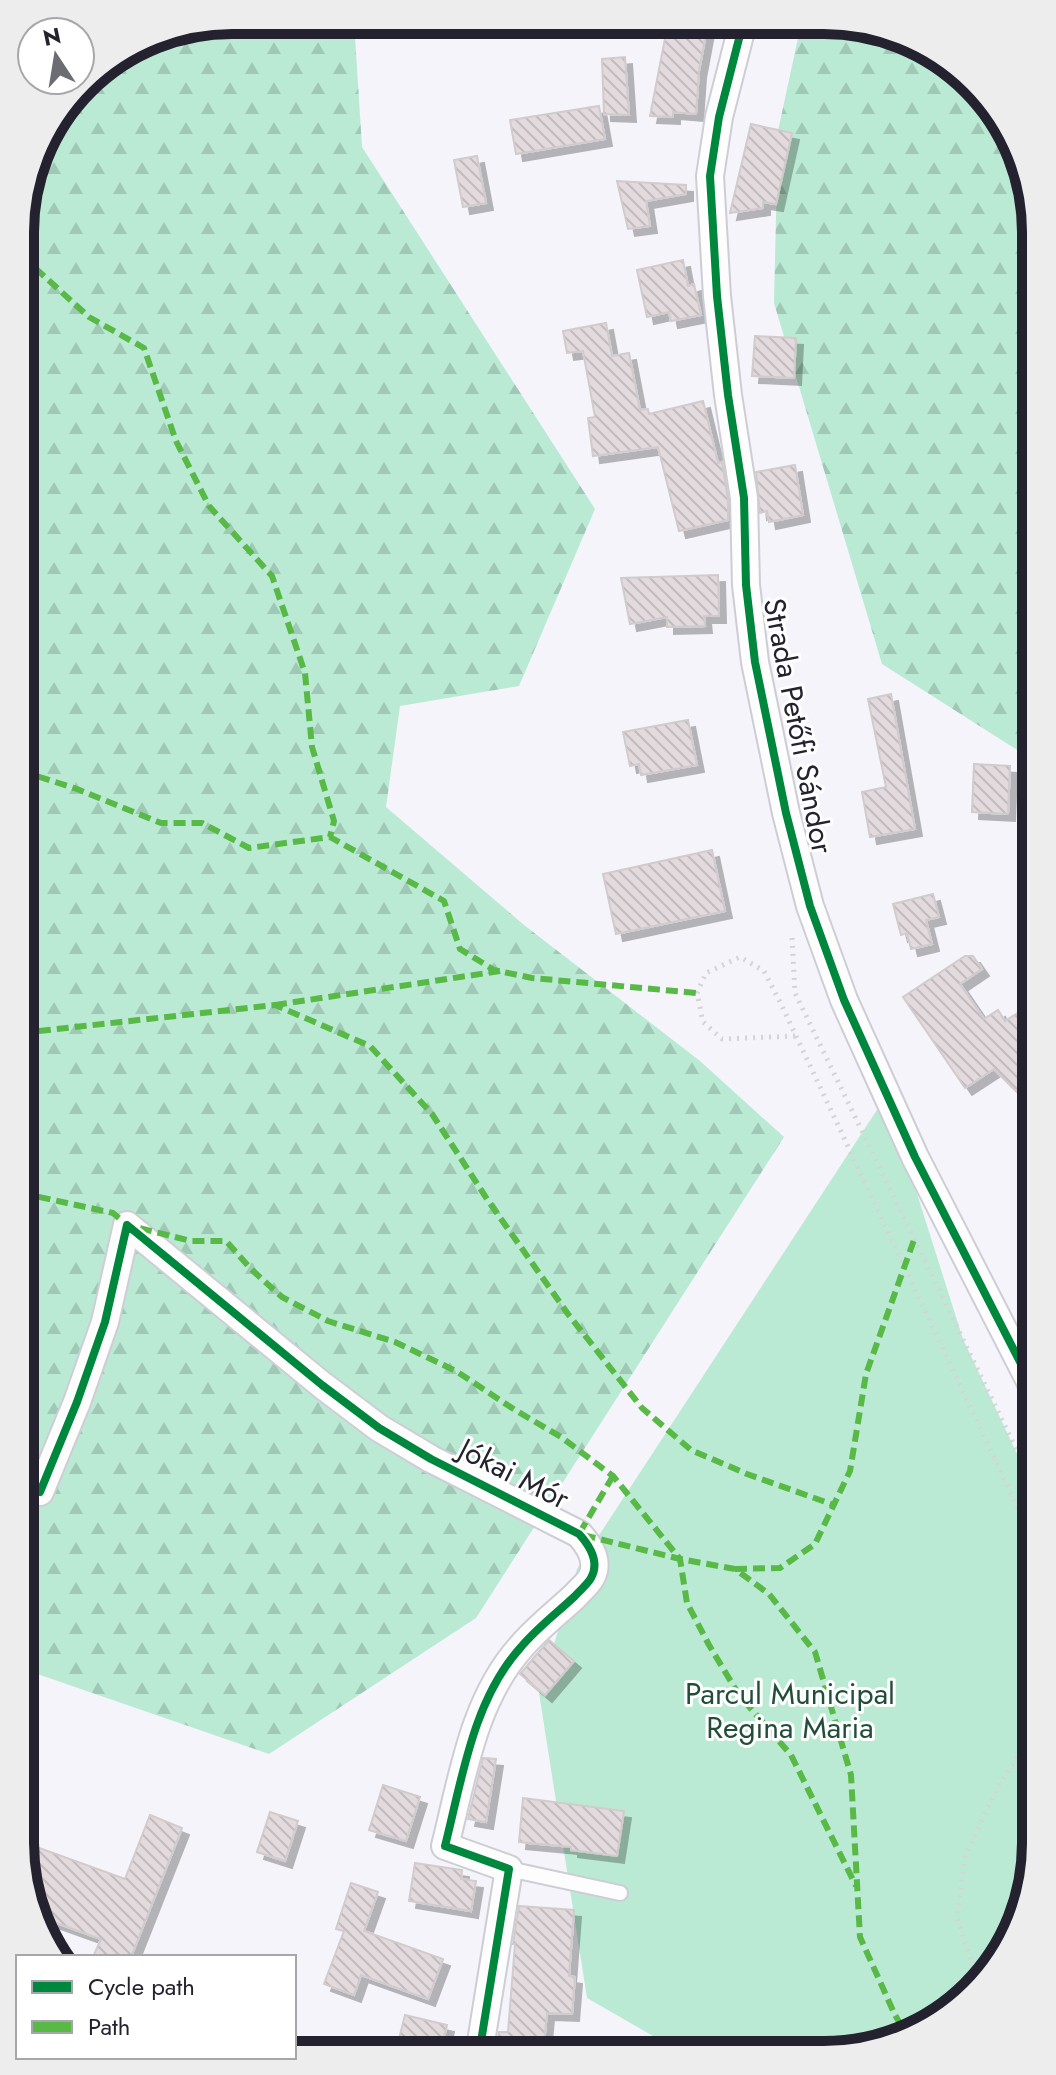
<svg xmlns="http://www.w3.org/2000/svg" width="1056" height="2075" font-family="Jost,sans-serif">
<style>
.green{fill:#bbead4}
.forest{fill:url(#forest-firs)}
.building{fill:url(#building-back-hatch);stroke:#d2cbcd;stroke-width:2;filter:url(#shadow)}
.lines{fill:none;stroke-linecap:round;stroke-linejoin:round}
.service-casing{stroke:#cecdd6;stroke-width:18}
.minor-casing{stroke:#cecdd6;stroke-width:30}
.path{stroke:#d4d4d5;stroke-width:5;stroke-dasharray:2 6;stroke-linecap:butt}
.service{stroke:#fdfdfe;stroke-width:14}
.minor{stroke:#fdfdfe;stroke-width:26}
.quiet{stroke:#58b947;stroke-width:6;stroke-dasharray:12 6;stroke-linecap:butt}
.cycleway-casing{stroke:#fff;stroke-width:13}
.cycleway{stroke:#00873e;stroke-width:8}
.labels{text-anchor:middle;stroke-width:6;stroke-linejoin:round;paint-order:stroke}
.street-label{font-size:30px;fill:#23222e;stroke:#fff}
.park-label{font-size:30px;fill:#224d38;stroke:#fff}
.rim{fill:none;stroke:#23222e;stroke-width:10}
</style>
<defs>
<pattern id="forest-firs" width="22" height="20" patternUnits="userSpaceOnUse" patternTransform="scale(2)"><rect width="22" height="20" fill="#bbead4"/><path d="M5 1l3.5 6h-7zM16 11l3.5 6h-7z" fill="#a0c8b6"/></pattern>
<pattern id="building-back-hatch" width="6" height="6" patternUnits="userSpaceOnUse" patternTransform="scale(2)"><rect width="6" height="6" fill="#e2dadd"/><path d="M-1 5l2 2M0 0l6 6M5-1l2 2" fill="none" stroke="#c2bbbe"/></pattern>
<filter id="shadow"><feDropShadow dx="7" dy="7" stdDeviation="0" flood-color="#0004"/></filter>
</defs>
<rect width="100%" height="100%" fill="#f4f4fa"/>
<polygon class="green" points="886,1096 963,1339 1036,1494 1036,1858 992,1973 892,2044 824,2055 686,2055 587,1998 539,1693 577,1569"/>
<g class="forest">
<polygon points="232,20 354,21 362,147 595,509 519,686 400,706 386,807 524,925 700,1061 784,1137 476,1618 269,1754 20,1668 22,204 42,138 92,73 151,36"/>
<polygon points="801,24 865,24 964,72 1025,164 1036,232 1036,762 882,664 774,303 778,131"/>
</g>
<g class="building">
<polygon points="668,23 708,23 699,71 696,114 673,112 673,117 650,116"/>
<polygon points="625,57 629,115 604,114 602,59"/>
<polygon points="599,106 605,139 516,154 510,120"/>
<polygon points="751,124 792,133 776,204 763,202 763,208 730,213"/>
<polygon points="477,156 486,203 463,207 454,160"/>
<polygon points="617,181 686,185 686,194 646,201 650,226 628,229"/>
<polygon points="683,260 688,286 694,284 701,315 671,321 669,312 647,317 637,270"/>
<polygon points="606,323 612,356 629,353 640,410 648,409 649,414 703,401 718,463 722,462 728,499 728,520 679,531 658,447 593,456 588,418 595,417 583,351 567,353 563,331"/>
<polygon points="755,336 796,338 794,378 752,376"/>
<polygon points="795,465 803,515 769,522 767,511 760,513 756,472"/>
<polygon points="718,575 719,616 704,616 705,626 667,627 667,617 630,624 621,578"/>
<polygon points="891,694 915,829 870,837 862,792 886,787 868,699"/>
<polygon points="688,720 697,765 641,775 639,764 630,766 623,732"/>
<polygon points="974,764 1010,766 1008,814 972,812"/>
<polygon points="712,850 725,911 616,934 603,874"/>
<polygon points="933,894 939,917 926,920 932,944 911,949 907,933 901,935 893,904"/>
<polygon points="965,956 973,956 982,969 960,984 984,1019 998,1010 1005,1021 1036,1001 1036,1111 994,1069 965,1088 903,997"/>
<polygon points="549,1640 574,1661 545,1695 520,1674"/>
<polygon points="483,1758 496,1759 486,1822 468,1819"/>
<polygon points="383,1785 420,1797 406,1841 369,1830"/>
<polygon points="523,1798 624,1811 617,1856 571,1850 571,1847 519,1842"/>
<polygon points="270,1812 298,1821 285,1861 257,1852"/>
<polygon points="150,1815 182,1828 131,1957 93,1957 101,1939 34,1915 31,1911 20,1841 125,1879"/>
<polygon points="415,1863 462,1870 461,1879 476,1881 471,1911 409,1901"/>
<polygon points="351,1883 378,1892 364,1931 443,1959 428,1999 361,1975 354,1995 324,1984 344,1931 336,1929"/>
<polygon points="519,1906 574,1910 569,1976 575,1977 572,2014 547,2013 543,2054 495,2054 499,2032 508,2032 515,1944 513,1944"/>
<polygon points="405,2015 447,2025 440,2054 425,2054 397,2047"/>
</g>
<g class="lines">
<g class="service-casing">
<polyline id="service" points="509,1869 620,1893"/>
</g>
<g class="minor-casing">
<g id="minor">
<polyline points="743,23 719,117 710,176 717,296 728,395 744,498 746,585 755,662 786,813 810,906 844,1000 915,1157 1036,1393"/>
<path d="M40,1492L77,1402L105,1322L127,1225L322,1385L379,1428L431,1459L579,1534C590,1546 600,1562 591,1578C587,1585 580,1590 575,1596C557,1613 537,1628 521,1647C473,1700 462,1779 445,1846L509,1869L479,2054"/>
</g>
</g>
<g class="path">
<polyline points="792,938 795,993 1036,1490"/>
<polyline points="795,1036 722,1039 703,1022 697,993 706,973 740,957 764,971 782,1006 1036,1547"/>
<polyline points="978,1982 957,1918 965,1855 999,1785 1036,1730"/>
</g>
<use href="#service" class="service"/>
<use href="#minor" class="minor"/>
<g class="quiet">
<polyline points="22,256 89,317 144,348 176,441 209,506 272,576 305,673 312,747 334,821 330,837"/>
<polyline points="21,771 77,789 161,823 202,823 249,848 330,837 444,901 460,949 494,970 532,978 697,993"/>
<polyline points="275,1005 500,971"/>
<polyline points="21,1033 275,1005 370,1046 432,1114 487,1199 568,1314 642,1408 691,1450 747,1474 834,1505"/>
<polyline points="21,1193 113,1213 127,1225 191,1241 226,1241 252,1270 282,1297 328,1321 395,1342 456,1371 515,1410 561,1437 613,1476 680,1559 687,1603 709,1645 739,1695 791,1755 856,1886"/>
<polyline points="613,1476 579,1534 680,1559 735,1569 769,1594 815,1652 851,1775 860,1937 895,2015 906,2034"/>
<polyline points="735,1569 780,1568 815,1544 850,1471 866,1374 914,1240"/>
</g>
<g class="cycleway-casing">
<g id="cycleway">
<polyline points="743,23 719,117 710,176 717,296 728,395 744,498 746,585 755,662 786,813 810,906 844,1000 915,1157 1036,1393"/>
<path d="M40,1492L77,1402L105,1322L127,1225L322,1385L379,1428L431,1459L579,1534C590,1546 600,1562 591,1578C587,1585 580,1590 575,1596C557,1613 537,1628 521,1647C473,1700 462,1779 445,1846L509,1869L479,2054"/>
</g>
</g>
<use href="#cycleway" class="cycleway"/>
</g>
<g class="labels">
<g class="street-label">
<text transform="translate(798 726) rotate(79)" y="10">Strada Petőfi Sándor</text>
<text transform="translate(514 1474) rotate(27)" y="10">Jókai Mór</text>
</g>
<g class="park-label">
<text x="790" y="1704">Parcul Municipal<tspan x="790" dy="34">Regina Maria</tspan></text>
</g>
</g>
<path d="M0 0H1056V2075H0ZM232 34H824A198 198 0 0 1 1022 232V1843A198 198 0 0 1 824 2041H232A198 198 0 0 1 34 1843V232A198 198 0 0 1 232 34Z" fill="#ededee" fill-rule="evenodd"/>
<path class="rim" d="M232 34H824A198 198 0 0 1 1022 232V1843A198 198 0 0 1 824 2041H232A198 198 0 0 1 34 1843V232A198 198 0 0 1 232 34Z"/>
<rect x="16" y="1955" width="280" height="104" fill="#ffffff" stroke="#a7a7ab" stroke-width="2"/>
<rect x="32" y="1981" width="40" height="12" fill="#00873e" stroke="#a7a7ab" stroke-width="2"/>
<text x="88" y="1995" font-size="24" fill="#23222e">Cycle path</text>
<rect x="32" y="2021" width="40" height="12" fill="#58b947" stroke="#a7a7ab" stroke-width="2"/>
<text x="88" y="2035" font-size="24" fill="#23222e">Path</text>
<g transform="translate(56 56) rotate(348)"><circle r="38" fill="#ffffff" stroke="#a7a7ab" stroke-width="2"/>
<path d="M0-6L14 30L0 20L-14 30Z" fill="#6c6c75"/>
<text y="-12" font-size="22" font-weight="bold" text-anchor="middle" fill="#23222e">N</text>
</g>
</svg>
